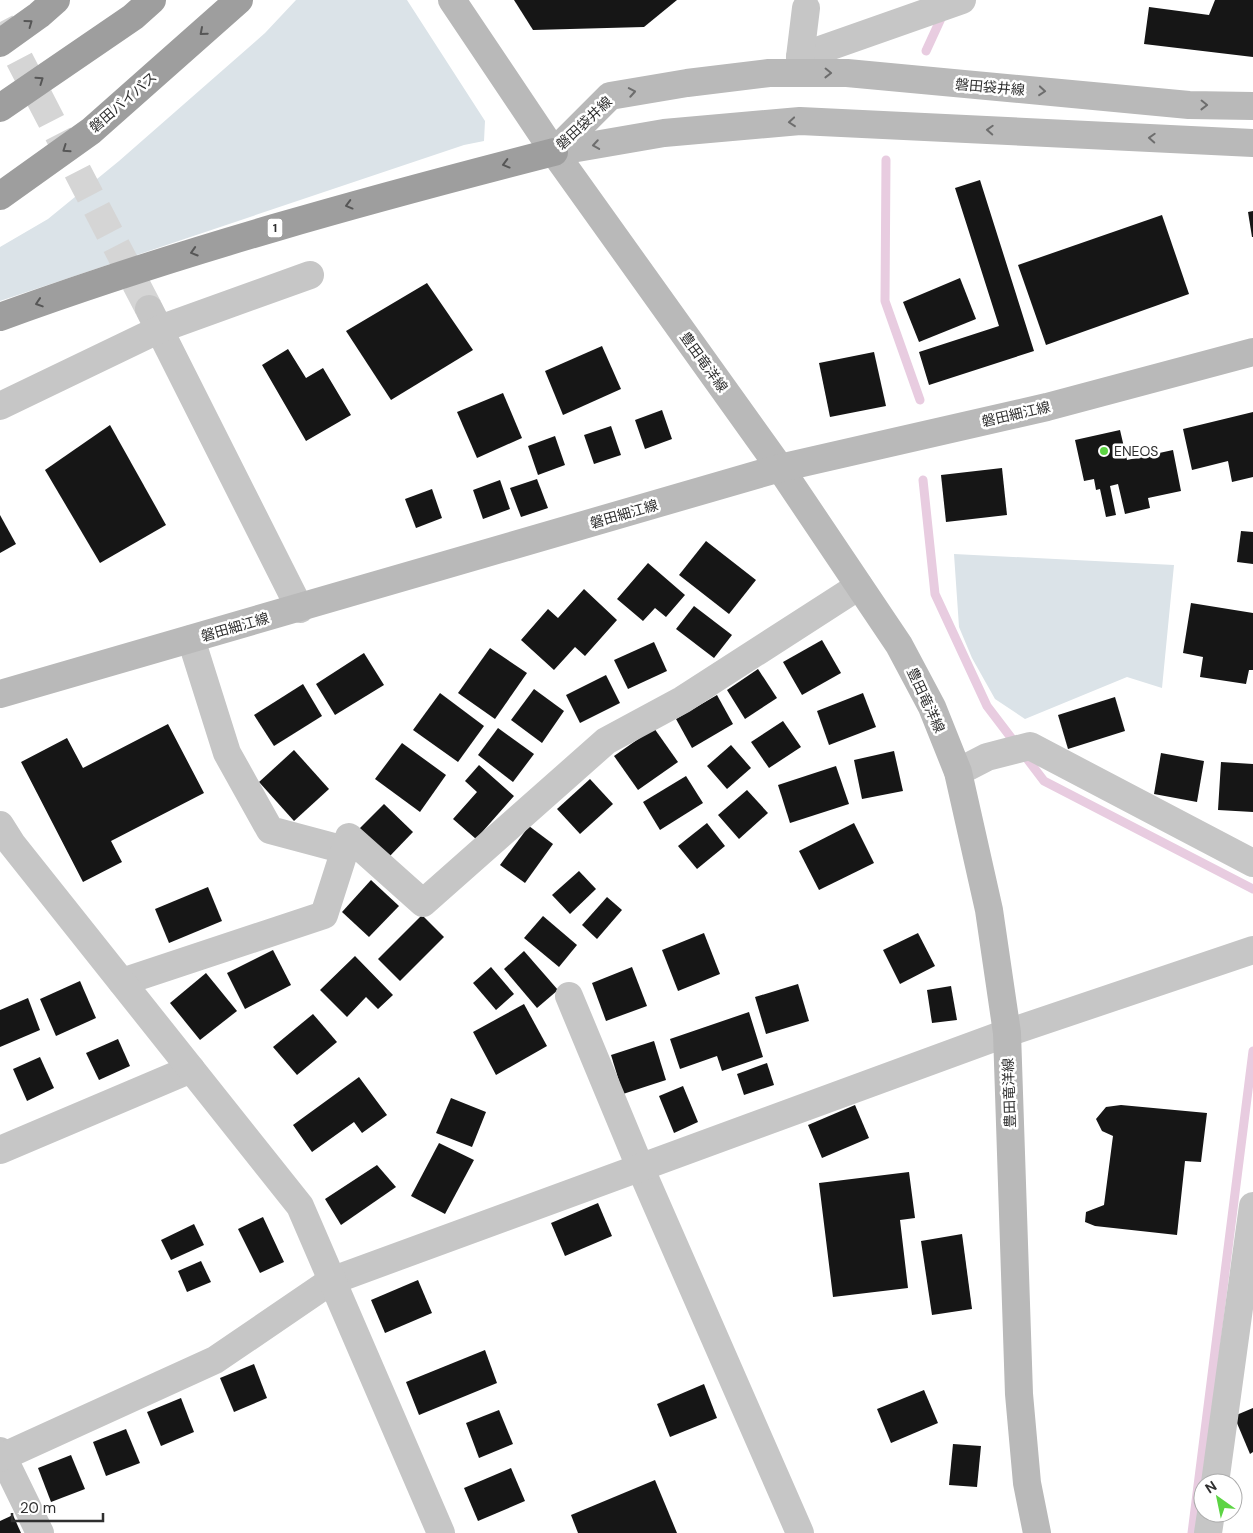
<svg xmlns="http://www.w3.org/2000/svg" width="1253" height="1533" font-family="'DM Sans','Noto Sans JP',sans-serif">
<style>
.green{fill:#dbe3e8}
.lines{fill:none;stroke-linecap:round;stroke-linejoin:round}
.stream{stroke:#e8cce0;stroke-width:9}
.building{fill:#161616}
.minor-tunnel{stroke:#d5d5d5;stroke-width:28;stroke-dasharray:28 14;stroke-linecap:butt}
.minor{stroke:#c6c6c6;stroke-width:28}
.tertiary{stroke:#c6c6c6;stroke-width:28}
.secondary{stroke:#b9b9b9;stroke-width:28}
.trunk{stroke:#9e9e9e;stroke-width:28}
.oneway{stroke:#565656}
.oneway2{stroke:#6d6d6d}
.poi-dot{fill:#5cd443;stroke:#fff;stroke-width:2}
.labels{text-anchor:middle;stroke-width:5;stroke-linejoin:round;paint-order:stroke}
.shield{fill:#fff;stroke:#6d6d6d;stroke-width:1}
.shield-label{font-size:12px;font-weight:bold;fill:#2f2f2f}
.street-label{font-size:14px;fill:#2f2f2f;stroke:#fff}
.poi-label{font-size:14px;fill:#2f2f2f;stroke:#fff;text-anchor:start}
</style>
<rect width="100%" height="100%" fill="#fff"/>
<g class="green">
<polygon points="296,0 407,0 485,121 484,141 464,145 0,301 0,247 48,219 119,161 265,33"/>
<polygon points="954,554 1174,565 1162,688 1127,677 1025,719 995,699 972,658 959,627"/>
</g>
<g class="lines">
<g class="stream">
<polyline points="926,51 943,14"/>
<polyline points="886,160 885,301 920,400"/>
<polyline points="923,480 935,594 987,706 1044,781 1253,889"/>
<polyline points="1192,1533 1253,1051"/>
</g>
</g>
<g class="building">
<polygon points="514,0 677,0 644,27 533,30"/>
<polygon points="1215,0 1253,0 1253,57 1144,44 1149,7 1209,15"/>
<polygon points="980,180 1034,351 929,385 919,352 999,326 955,188"/>
<polygon points="1253,211 1253,237 1252,237 1248,212"/>
<polygon points="1162,215 1189,294 1046,345 1018,265"/>
<polygon points="960,278 976,319 919,342 903,302"/>
<polygon points="427,283 473,350 391,400 346,331"/>
<polygon points="602,346 621,389 563,415 545,371"/>
<polygon points="288,349 306,378 323,368 351,415 306,441 262,365"/>
<polygon points="874,352 886,406 830,417 819,363"/>
<polygon points="503,393 522,438 477,458 457,412"/>
<polygon points="662,410 672,439 645,449 635,420"/>
<polygon points="1253,412 1253,477 1232,482 1228,461 1192,470 1183,429"/>
<polygon points="110,425 166,525 100,563 45,470"/>
<polygon points="611,426 621,455 594,464 584,435"/>
<polygon points="1120,430 1127,460 1173,450 1181,491 1148,498 1150,508 1125,514 1118,484 1110,486 1116,515 1106,517 1100,489 1096,490 1094,479 1084,481 1075,440"/>
<polygon points="555,436 565,465 538,475 528,446"/>
<polygon points="1002,468 1007,515 946,522 941,475"/>
<polygon points="537,479 548,508 521,517 510,488"/>
<polygon points="500,480 510,509 483,519 473,490"/>
<polygon points="432,489 442,518 416,528 405,499"/>
<polygon points="0,515 16,544 0,553"/>
<polygon points="1241,531 1253,532 1253,564 1237,562"/>
<polygon points="706,541 756,580 729,614 679,575"/>
<polygon points="648,563 685,595 666,617 655,608 643,621 617,599"/>
<polygon points="584,589 617,620 585,656 575,647 554,670 521,640 548,609 558,618"/>
<polygon points="1191,603 1253,613 1253,670 1249,670 1246,684 1200,677 1203,657 1183,653"/>
<polygon points="694,606 732,635 714,658 676,629"/>
<polygon points="822,640 841,673 802,695 783,662"/>
<polygon points="654,642 667,671 628,689 614,660"/>
<polygon points="490,648 527,673 495,719 458,693"/>
<polygon points="364,653 384,685 335,715 316,684"/>
<polygon points="758,669 777,698 745,719 727,690"/>
<polygon points="606,675 620,703 580,723 566,695"/>
<polygon points="303,684 322,716 274,746 254,715"/>
<polygon points="534,689 564,711 542,743 511,720"/>
<polygon points="440,693 484,726 458,762 413,730"/>
<polygon points="863,693 876,727 829,745 817,711"/>
<polygon points="717,695 733,724 692,748 676,719"/>
<polygon points="1115,697 1125,731 1068,749 1058,715"/>
<polygon points="783,721 801,747 769,768 751,742"/>
<polygon points="168,724 204,793 111,841 122,862 83,882 21,762 67,738 83,768"/>
<polygon points="498,728 534,754 513,782 478,755"/>
<polygon points="654,728 678,762 638,790 614,756"/>
<polygon points="402,743 446,775 420,812 375,779"/>
<polygon points="731,745 751,768 727,789 707,766"/>
<polygon points="294,750 329,789 294,821 259,782"/>
<polygon points="894,751 903,791 862,799 854,760"/>
<polygon points="1161,753 1204,761 1197,802 1154,794"/>
<polygon points="1221,762 1253,764 1253,812 1218,810"/>
<polygon points="479,765 514,796 476,839 453,819 477,792 465,781"/>
<polygon points="836,766 849,804 790,823 778,785"/>
<polygon points="686,776 703,803 660,830 643,802"/>
<polygon points="590,779 613,804 580,834 557,809"/>
<polygon points="747,790 768,813 739,839 718,815"/>
<polygon points="384,804 413,832 388,858 359,829"/>
<polygon points="707,823 725,846 697,869 678,846"/>
<polygon points="854,823 874,863 819,890 799,851"/>
<polygon points="529,826 553,844 525,883 500,865"/>
<polygon points="579,871 596,889 570,914 552,895"/>
<polygon points="371,880 399,906 369,937 342,912"/>
<polygon points="208,887 222,921 169,943 155,909"/>
<polygon points="607,897 622,910 597,939 582,925"/>
<polygon points="422,915 444,937 400,981 378,959"/>
<polygon points="543,916 577,945 559,967 524,938"/>
<polygon points="704,933 720,974 678,991 662,950"/>
<polygon points="918,933 935,966 900,984 883,950"/>
<polygon points="273,950 291,985 245,1009 227,973"/>
<polygon points="524,951 558,990 537,1008 504,969"/>
<polygon points="355,956 393,995 378,1009 366,997 347,1017 320,990"/>
<polygon points="491,967 514,994 496,1010 473,983"/>
<polygon points="632,967 647,1006 606,1021 592,983"/>
<polygon points="206,973 237,1011 200,1040 170,1003"/>
<polygon points="80,981 96,1018 56,1036 40,999"/>
<polygon points="798,984 809,1021 766,1034 755,997"/>
<polygon points="951,986 957,1020 932,1023 927,990"/>
<polygon points="28,998 40,1030 0,1047 0,1010"/>
<polygon points="524,1004 547,1046 496,1075 473,1032"/>
<polygon points="749,1012 763,1057 722,1071 717,1056 680,1069 670,1039"/>
<polygon points="313,1014 337,1042 297,1075 273,1047"/>
<polygon points="118,1039 130,1066 99,1080 86,1053"/>
<polygon points="654,1041 666,1080 623,1094 611,1055"/>
<polygon points="40,1057 54,1088 27,1101 13,1069"/>
<polygon points="767,1063 774,1085 744,1095 737,1074"/>
<polygon points="359,1077 387,1115 362,1133 354,1122 312,1152 293,1125"/>
<polygon points="683,1086 698,1122 674,1133 659,1096"/>
<polygon points="451,1098 486,1112 472,1147 436,1133"/>
<polygon points="855,1105 869,1138 822,1158 808,1125"/>
<polygon points="1121,1105 1207,1113 1201,1162 1185,1161 1177,1235 1095,1226 1085,1222 1086,1212 1104,1205 1113,1136 1102,1131 1096,1119 1106,1107"/>
<polygon points="439,1143 474,1160 445,1214 411,1196"/>
<polygon points="377,1165 396,1187 341,1225 325,1199"/>
<polygon points="909,1172 915,1218 900,1220 908,1288 833,1297 819,1183"/>
<polygon points="598,1203 612,1236 565,1256 551,1223"/>
<polygon points="263,1217 284,1262 260,1273 238,1229"/>
<polygon points="194,1224 204,1245 171,1260 161,1240"/>
<polygon points="962,1234 972,1309 932,1315 921,1241"/>
<polygon points="201,1261 211,1282 187,1292 178,1271"/>
<polygon points="418,1280 432,1313 385,1333 371,1300"/>
<polygon points="485,1350 497,1383 419,1415 406,1382"/>
<polygon points="254,1364 267,1398 234,1412 220,1378"/>
<polygon points="704,1384 717,1418 670,1437 657,1404"/>
<polygon points="924,1390 938,1423 891,1443 877,1409"/>
<polygon points="181,1398 194,1432 161,1446 147,1412"/>
<polygon points="1253,1408 1253,1452 1250,1454 1234,1416"/>
<polygon points="499,1410 513,1444 479,1458 466,1423"/>
<polygon points="126,1429 140,1463 106,1476 93,1442"/>
<polygon points="953,1444 981,1446 977,1487 949,1485"/>
<polygon points="71,1455 85,1489 51,1502 38,1468"/>
<polygon points="511,1468 525,1501 478,1521 464,1488"/>
<polygon points="655,1480 677,1533 578,1533 571,1515"/>
<polygon points="13,1515 21,1533 0,1533 0,1521"/>
</g>
<g class="lines">
<polyline class="minor-tunnel" points="0,22 149,309"/>
<g class="minor">
<polyline points="800,57 962,0"/>
<polyline points="801,73 800,57 806,8"/>
<polyline points="149,309 300,609"/>
<polyline points="0,406 160,329 310,275"/>
<polyline points="191,639 227,753 270,830 345,850"/>
<polyline points="122,982 324,915 349,837 423,903 606,741 682,700 859,586"/>
<polyline points="569,996 640,1167 800,1533"/>
<polyline points="0,1150 191,1069"/>
<polyline points="0,1451 40,1533"/>
<polyline points="0,1458 215,1360 331,1281 1007,1033 1253,950"/>
<polyline points="1215,1483 1253,1206"/>
<polyline points="1208,1533 1211,1513"/>
</g>
<g class="tertiary">
<polyline points="958,772 987,757 1030,746 1253,863"/>
<polyline points="0,825 12,844 300,1206 441,1533"/>
</g>
<g class="secondary">
<polyline points="452,0 554,152 780,468 899,645 932,707 958,772 989,910 1007,1033 1019,1394 1027,1483 1037,1533"/>
<polyline points="554,152 610,96 687,83 769,73 847,73 1189,105 1253,106"/>
<polyline points="554,152 664,133 800,121 1253,143"/>
<polyline points="0,694 780,468 1047,407 1253,352"/>
</g>
<g class="trunk">
<polyline points="0,43 39,15 56,0"/>
<polyline points="0,108 133,17 152,0"/>
<polyline points="0,196 91,131 239,0"/>
<path d="M0,317C181,251 367,200 554,152"/>
</g>
</g>
<defs><path id="oneway-chevron" d="M-2-3.5L2.5 0L-2 3.5" fill="none" stroke-width="1.6" stroke-linecap="round" stroke-linejoin="round" transform="scale(1.25)"/></defs>
<g class="oneway">
<use href="#oneway-chevron" transform="translate(29 23) rotate(-36)"/>
<use href="#oneway-chevron" transform="translate(203 32) rotate(139)"/>
<use href="#oneway-chevron" transform="translate(40 80) rotate(-35)"/>
<use href="#oneway-chevron" transform="translate(66 149) rotate(145)"/>
<use href="#oneway-chevron" transform="translate(506 164) rotate(165)"/>
<use href="#oneway-chevron" transform="translate(349 205) rotate(165)"/>
<use href="#oneway-chevron" transform="translate(194 252) rotate(163)"/>
<use href="#oneway-chevron" transform="translate(39 303) rotate(162)"/>
</g>
<g class="oneway2">
<use href="#oneway-chevron" transform="translate(828 73) rotate(1)"/>
<use href="#oneway-chevron" transform="translate(1042 91) rotate(5)"/>
<use href="#oneway-chevron" transform="translate(632 92) rotate(-10)"/>
<use href="#oneway-chevron" transform="translate(1204 105) rotate(1)"/>
<use href="#oneway-chevron" transform="translate(792 122) rotate(175)"/>
<use href="#oneway-chevron" transform="translate(990 130) rotate(-177)"/>
<use href="#oneway-chevron" transform="translate(1152 138) rotate(-177)"/>
<use href="#oneway-chevron" transform="translate(596 145) rotate(171)"/>
</g>
<circle class="poi-dot" cx="1104" cy="451" r="5"/>
<g class="labels">
<rect class="shield" x="267.5" y="218.5" width="15" height="19" rx="4"/>
<g class="shield-label">
<text x="275" y="232">1</text>
</g>
<g class="street-label">
<text transform="translate(990 87) rotate(5)" y="5">磐田袋井線</text>
<text transform="translate(123 102) rotate(-41)" y="5">磐田バイパス</text>
<text transform="translate(584 123) rotate(-43)" y="5">磐田袋井線</text>
<text transform="translate(704 362) rotate(54)" y="5">豊田竜洋線</text>
<text transform="translate(1016 414) rotate(-13)" y="5">磐田細江線</text>
<text transform="translate(624 514) rotate(-16)" y="5">磐田細江線</text>
<text transform="translate(235 627) rotate(-16)" y="5">磐田細江線</text>
<text transform="translate(926 700) rotate(65)" y="5">豊田竜洋線</text>
<text transform="translate(1009 1093) rotate(-92)" y="5">豊田竜洋線</text>
</g>
<g class="poi-label">
<text x="1114" y="456">ENEOS</text>
</g>
</g>
<g transform="translate(1218 1498) rotate(327)"><circle r="24" fill="#ffffff" stroke="#acacac"/>
<path d="M0-4L9 19L0 12L-9 19Z" fill="#5cd443"/>
<text y="-8" font-size="14" font-weight="bold" text-anchor="middle" fill="#2f2f2f">N</text>
</g>
<path d="M12 1513v8h91v-8" fill="none" stroke="#2f2f2f" stroke-width="2.5"/>
<text x="20" y="1513" font-size="15" fill="#2f2f2f" stroke="#ffffff" stroke-width="4" paint-order="stroke">20 m</text>
</svg>
